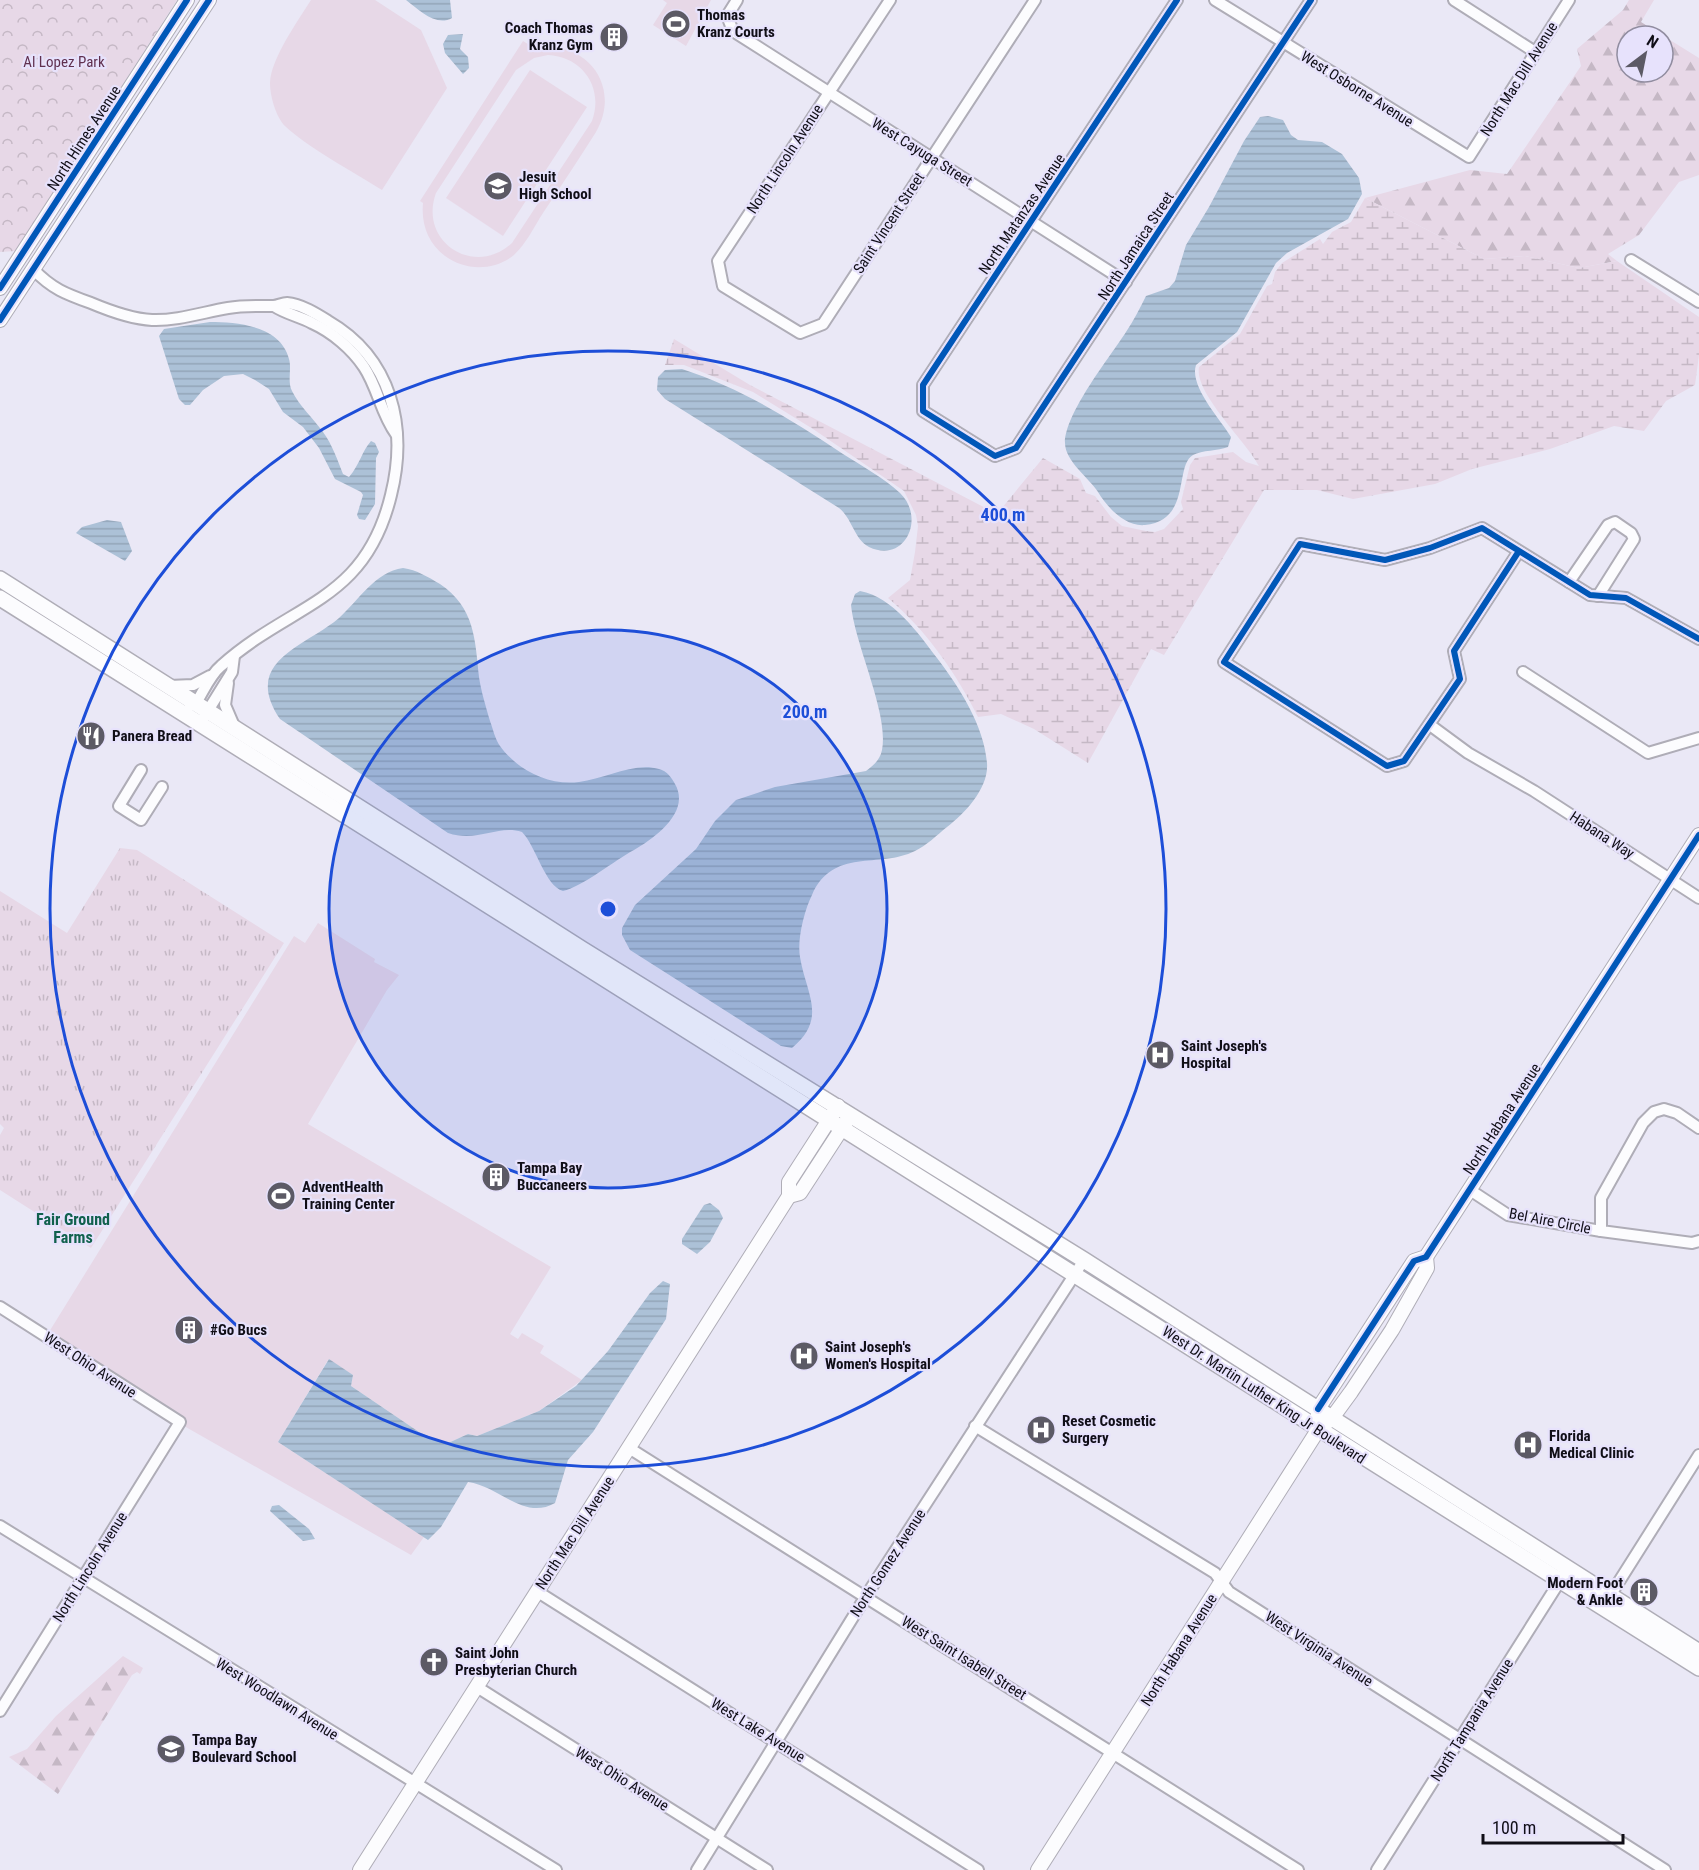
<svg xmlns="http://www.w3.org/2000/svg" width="1699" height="1870" font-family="'Roboto Condensed',sans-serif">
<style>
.grass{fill:url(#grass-tufts)}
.forest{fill:url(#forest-firs);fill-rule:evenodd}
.wetland{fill:url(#wetland-marsh)}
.park{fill:url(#park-crowns)}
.garden{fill:#e7d8e7;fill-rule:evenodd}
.water{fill:url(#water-rules)}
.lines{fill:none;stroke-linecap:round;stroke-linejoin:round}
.street-casing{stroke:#afadb7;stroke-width:14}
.secondary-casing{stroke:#afadb7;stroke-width:16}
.primary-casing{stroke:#afadb7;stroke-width:18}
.street{stroke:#fcfcfe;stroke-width:10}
.secondary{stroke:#fcfcfe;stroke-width:14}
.primary{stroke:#fcfcfe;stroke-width:15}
.cycleway-casing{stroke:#e7e2fc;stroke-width:10}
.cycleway{stroke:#0057b8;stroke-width:6}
.ring{fill:none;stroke:#1d4ed8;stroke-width:3}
.labels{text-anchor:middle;stroke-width:4.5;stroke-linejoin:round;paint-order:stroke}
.poi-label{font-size:15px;font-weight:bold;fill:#100e17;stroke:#e7e2fc;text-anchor:start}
.park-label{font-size:15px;fill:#60304f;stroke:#e7e2fc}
.street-label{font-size:15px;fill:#100e17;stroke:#e7e2fc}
.neighbourhood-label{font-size:16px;font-weight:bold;fill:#11614d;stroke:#e7e2fc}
.centre{fill:#1d4ed8;stroke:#e7e2fc;stroke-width:3}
.ring-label{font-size:18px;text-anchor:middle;font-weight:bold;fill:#1d4ed8;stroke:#e7e2fc;stroke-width:4.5;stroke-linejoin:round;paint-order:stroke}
</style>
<defs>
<pattern id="grass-tufts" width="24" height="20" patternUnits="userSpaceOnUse" patternTransform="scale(1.5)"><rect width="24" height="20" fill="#e7d8e7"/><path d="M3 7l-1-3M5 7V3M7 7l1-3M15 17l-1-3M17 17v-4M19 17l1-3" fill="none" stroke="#c5b8c5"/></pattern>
<pattern id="forest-firs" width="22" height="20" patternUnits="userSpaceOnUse" patternTransform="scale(1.5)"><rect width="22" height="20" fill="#e7d8e7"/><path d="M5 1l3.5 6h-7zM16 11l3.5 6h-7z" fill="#c5b8c5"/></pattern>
<pattern id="wetland-marsh" width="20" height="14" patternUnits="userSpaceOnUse" patternTransform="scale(1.5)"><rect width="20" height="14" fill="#e7d8e7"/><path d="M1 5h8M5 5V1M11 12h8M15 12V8" fill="none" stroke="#c5b8c5"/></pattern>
<pattern id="park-crowns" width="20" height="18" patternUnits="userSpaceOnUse" patternTransform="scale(1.5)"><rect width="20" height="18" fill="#e7d8e7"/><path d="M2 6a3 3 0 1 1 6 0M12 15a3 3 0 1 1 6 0" fill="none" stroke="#c5b8c5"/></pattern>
<pattern id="water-rules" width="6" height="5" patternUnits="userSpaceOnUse" patternTransform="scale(1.5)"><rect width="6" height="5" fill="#acc1d7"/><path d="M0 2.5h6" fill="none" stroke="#93a5b8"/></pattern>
</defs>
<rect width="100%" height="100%" fill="#eae8f6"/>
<polygon class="grass" points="120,848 137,850 284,943 91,1248 0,1190 0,1135 4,1128 0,1124 0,891 67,933"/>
<g class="forest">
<path d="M1629,0H1654L1641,22L1699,58V175L1679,182L1639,235L1608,254L1617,261L1579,268L1525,256L1484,259L1365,198L1470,170L1507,174L1581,66L1577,49L1623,10ZM1627,36H1663V72H1627Z"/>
<polygon points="123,1656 143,1668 140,1674 137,1672 132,1675 58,1794 9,1757 27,1749 56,1716"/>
</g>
<path class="wetland" d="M1365,198L1484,259L1525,256L1579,268L1617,261L1699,317V355L1695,385L1666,401L1644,431L1614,426L1550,449L1472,469L1435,484L1353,499L1317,490H1264L1164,655L1151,649L1088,763L1034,729L1001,714L978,717C956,673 927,631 888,598L910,580L915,552L918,526L916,515L904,491L813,429L753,392L684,365H665L674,339L750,385L997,514L1043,458L1080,479L1086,493L1095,496L1111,517L1122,526L1146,531L1155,532L1164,529L1183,509L1181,502L1190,465L1195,458L1233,452L1246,462L1259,466C1247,442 1194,393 1199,367L1240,334L1267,286L1272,284L1275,272L1282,263L1320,239L1323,244L1332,232L1351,222Z"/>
<polygon class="park" points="0,0 177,0 16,251 0,252"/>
<g class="garden">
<path d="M311,0H375L421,30L447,88L382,190C355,173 307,147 285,126C276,117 270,96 270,83C271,58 298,21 311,0Z"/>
<polygon points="663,0 711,0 686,46 653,25 667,3"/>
<path d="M523,41L531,46L529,50C581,34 624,83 596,132C579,159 561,186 543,213C534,227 526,244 514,255C494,271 465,271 445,256C428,243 421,224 423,203L420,201ZM548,55C583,57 604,88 592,121L512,243C475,278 418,242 436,193L516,70L534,58Z"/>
<polygon points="530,70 587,107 503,236 446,198"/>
<polygon points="318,923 375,959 374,962 399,975 387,990 308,1124 551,1267 510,1334 518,1339 522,1333 544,1346 540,1353 582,1380 539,1411 477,1436 468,1434 446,1444 419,1432 351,1386 353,1375 328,1360 278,1442 424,1537 411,1555 184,1426 187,1420 49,1332 294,936 305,943"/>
</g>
<g class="water">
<path d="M406,0H450L452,18C436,27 419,10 406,0Z"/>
<polygon points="463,34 460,49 468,57 469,68 463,74 445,53 443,44 448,35"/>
<path d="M1268,116L1283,120L1291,135L1298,140L1322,142L1342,154L1359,178L1362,194L1348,219L1287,253L1276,263L1237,332L1196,365C1189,386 1220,419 1231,437L1228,447C1218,451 1202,450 1193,455C1174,466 1192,520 1145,525C1125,527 1107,507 1098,492C1089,478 1065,461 1065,443C1065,413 1110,357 1126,332C1134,320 1140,308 1146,296L1169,288L1175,281L1186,245L1209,207L1244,141L1260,117Z"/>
<path d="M210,322C238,322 281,326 289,359C292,369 287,381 292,391C300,407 313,418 323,432C332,444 338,461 343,474L349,477C360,464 362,451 371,441L375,443L379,452L376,458L375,504L365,520L359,519L357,515L363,495L361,492L335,479L319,448L303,427L283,412L269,389L255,380L243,374L224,376L203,390L190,405H185L179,399L159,336L164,329Z"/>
<path d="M682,369C741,388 792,420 843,454C862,466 884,478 900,493C926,518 905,564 869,547C854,539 852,518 839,508L665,399L657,390L658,377L665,370Z"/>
<polygon points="107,520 121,522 132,551 125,561 76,533 82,527"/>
<path d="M403,568C417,570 428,577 440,584C475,608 475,639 479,677C481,691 486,707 490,721C493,729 495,739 500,746C517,770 549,786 579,782C605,779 633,762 659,769C667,771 672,778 675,784C691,812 655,838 634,850C615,860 582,887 563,891C545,886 536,846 522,832C498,824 478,843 448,833L280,719C241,661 305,647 339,618C359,600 375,572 403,568Z"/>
<path d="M860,591C893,597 918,633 937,658C959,687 984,725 987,763C989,788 965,813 947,827C937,835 926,846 915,851C879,869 833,847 812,895C804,911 797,940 800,957C806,994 828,1018 792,1048L781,1046L630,950L622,935V928L635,905L696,849L715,821L736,800L775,787L866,771C874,765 880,760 882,750C889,713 855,646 851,605L855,594Z"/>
<polygon points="710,1203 719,1210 723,1218 710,1242 697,1254 682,1244 682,1239 704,1205"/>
<path d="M663,1281L670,1284L666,1319L593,1432L568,1460L555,1503C524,1521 499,1486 468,1482L441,1527L428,1540L278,1442L329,1359L353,1375L351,1386L419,1432L446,1444L468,1434L477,1436L539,1411L576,1386L608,1351L650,1293Z"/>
<polygon points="279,1505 309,1529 315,1539 303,1541 270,1511 272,1506"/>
</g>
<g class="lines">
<g class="street-casing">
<g id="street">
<polyline points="737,0 727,16 733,31 1126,282"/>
<polyline points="890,0 718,261 723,286 800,333 823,324 1035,0"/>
<polyline points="1177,0 923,385 923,411 995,456 1016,448 1311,0"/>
<polyline points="1215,0 1469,157 1569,0"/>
<polyline points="1454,0 1535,52"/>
<polyline points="1631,260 1699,302"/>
<path d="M33,269C52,289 66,294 91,303C110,311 131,319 152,320C177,321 204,312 228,308C244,305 258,306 273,306C278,306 282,303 287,303C301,304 317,314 328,321C392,358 408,427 391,495C365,603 292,602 221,666C210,675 203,692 196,703L190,706"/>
<path d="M274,306C286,314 299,316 312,323C332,332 352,349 364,367C378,388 381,414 396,434"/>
<polyline points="1519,551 1454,651 1460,679 1404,761 1387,766 1224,662 1300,544 1385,560 1430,548 1482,528 1590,595 1626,598 1699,639"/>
<polyline points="1569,582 1608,525 1615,522 1631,533 1634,539 1598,596"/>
<polyline points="1523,672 1648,753 1699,738"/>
<polyline points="228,683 225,705 234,726"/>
<polyline points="169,686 193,685 210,676"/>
<polyline points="204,717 232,672 234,656"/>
<polyline points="1430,725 1468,753 1534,791 1699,898"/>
<polyline points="141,770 119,806 141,820 162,787"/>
<polyline points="1699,1128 1677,1113 1664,1109 1654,1112 1643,1123 1601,1198 1601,1231 1692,1243 1699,1241"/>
<polyline points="1470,1190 1508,1215 1601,1231"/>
<polyline points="0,1307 180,1422 0,1711"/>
<polyline points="975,1426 1215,1573 1229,1592 1665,1870"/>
<polyline points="629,1448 1298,1870"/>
<polyline points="0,1526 556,1870"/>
<polyline points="538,1592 978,1870"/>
<polyline points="1608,1599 1699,1455"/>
<polyline points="477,1687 767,1870"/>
<polyline points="697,1870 866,1596 1084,1260"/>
<polyline points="1377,1870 1563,1576"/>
</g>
</g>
<g class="secondary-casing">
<g id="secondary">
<polyline points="0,288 187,0"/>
<polyline points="0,320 209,0"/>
<polyline points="789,1196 800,1193 848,1119"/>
<polyline points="1318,1419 1318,1409 1414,1261 1426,1257 1699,835"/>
<polyline points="360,1870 789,1196 789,1182 838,1106"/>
<polyline points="1038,1870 1318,1430 1332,1418 1351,1392 1392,1330 1427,1268 1426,1257"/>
</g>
</g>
<g class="primary-casing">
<g id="primary">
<polyline points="0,579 582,949 1084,1260 1699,1652"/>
<polyline points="0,598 1699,1668"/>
</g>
</g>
<use href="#street" class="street"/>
<use href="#secondary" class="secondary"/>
<use href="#primary" class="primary"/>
<g class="cycleway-casing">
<g id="cycleway">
<polyline points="1177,0 923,385 923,411 995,456 1016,448 1311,0"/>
<polyline points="0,288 187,0"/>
<polyline points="0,320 209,0"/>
<polyline points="1519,551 1454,651 1460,679 1404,761 1387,766 1224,662 1300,544 1385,560 1430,548 1482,528 1590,595 1626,598 1699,639"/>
<polyline points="1318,1409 1414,1261 1426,1257 1699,835"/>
</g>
</g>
<use href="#cycleway" class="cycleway"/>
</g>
<circle cx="608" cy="909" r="279" fill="#1d4ed8" fill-opacity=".12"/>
<g class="ring">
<circle cx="608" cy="909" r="279"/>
<circle cx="608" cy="909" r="558"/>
</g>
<defs>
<g id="stadium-disc" transform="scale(1.5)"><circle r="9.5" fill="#5c5a65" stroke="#e7e2fc"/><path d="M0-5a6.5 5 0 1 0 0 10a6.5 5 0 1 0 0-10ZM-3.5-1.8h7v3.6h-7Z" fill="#fff"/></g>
<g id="building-disc" transform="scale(1.5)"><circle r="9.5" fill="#5c5a65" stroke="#e7e2fc"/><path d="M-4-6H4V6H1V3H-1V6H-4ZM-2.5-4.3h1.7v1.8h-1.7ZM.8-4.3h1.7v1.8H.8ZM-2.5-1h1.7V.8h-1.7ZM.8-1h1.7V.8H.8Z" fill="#fff"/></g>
<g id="school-disc" transform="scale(1.5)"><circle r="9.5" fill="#5c5a65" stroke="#e7e2fc"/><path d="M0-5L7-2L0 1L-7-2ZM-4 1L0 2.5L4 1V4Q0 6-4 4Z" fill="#fff"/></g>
<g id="restaurant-disc" transform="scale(1.5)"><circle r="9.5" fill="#5c5a65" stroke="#e7e2fc"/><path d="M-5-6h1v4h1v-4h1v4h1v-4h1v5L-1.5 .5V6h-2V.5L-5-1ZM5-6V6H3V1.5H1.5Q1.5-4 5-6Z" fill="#fff"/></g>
<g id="hospital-disc" transform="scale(1.5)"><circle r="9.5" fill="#5c5a65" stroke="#e7e2fc"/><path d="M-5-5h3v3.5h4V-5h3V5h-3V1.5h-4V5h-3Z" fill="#fff"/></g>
<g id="church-disc" transform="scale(1.5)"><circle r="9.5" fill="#5c5a65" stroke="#e7e2fc"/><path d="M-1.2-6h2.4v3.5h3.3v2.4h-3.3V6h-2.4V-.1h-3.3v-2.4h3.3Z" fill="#fff"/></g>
</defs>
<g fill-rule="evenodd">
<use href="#stadium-disc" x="676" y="24"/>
<use href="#building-disc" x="614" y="37"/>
<use href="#school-disc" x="498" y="186"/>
<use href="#restaurant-disc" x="91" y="736"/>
<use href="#hospital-disc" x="1160" y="1055"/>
<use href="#building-disc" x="496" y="1177"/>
<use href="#stadium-disc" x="281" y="1196"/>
<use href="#building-disc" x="189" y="1330"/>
<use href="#hospital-disc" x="804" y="1356"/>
<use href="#hospital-disc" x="1041" y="1430"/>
<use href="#hospital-disc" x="1528" y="1445"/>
<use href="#building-disc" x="1644" y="1592"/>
<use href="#church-disc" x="434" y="1662"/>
<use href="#school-disc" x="171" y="1749"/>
</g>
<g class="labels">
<g class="poi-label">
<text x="697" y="20">Thomas<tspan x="697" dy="17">Kranz Courts</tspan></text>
<text x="593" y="33" text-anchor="end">Coach Thomas<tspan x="593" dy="17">Kranz Gym</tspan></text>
<text x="519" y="182">Jesuit<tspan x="519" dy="17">High School</tspan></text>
<text x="112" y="741">Panera Bread</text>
<text x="1181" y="1051">Saint Joseph's<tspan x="1181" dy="17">Hospital</tspan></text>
<text x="517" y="1173">Tampa Bay<tspan x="517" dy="17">Buccaneers</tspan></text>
<text x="302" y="1192">AdventHealth<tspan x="302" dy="17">Training Center</tspan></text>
<text x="210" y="1335">#Go Bucs</text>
<text x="825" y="1352">Saint Joseph's<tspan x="825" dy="17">Women's Hospital</tspan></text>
<text x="1062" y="1426">Reset Cosmetic<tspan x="1062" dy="17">Surgery</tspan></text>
<text x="1549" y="1441">Florida<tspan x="1549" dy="17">Medical Clinic</tspan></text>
<text x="1623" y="1588" text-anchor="end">Modern Foot<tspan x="1623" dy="17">&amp; Ankle</tspan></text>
<text x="455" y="1658">Saint John<tspan x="455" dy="17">Presbyterian Church</tspan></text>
<text x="192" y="1745">Tampa Bay<tspan x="192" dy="17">Boulevard School</tspan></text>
</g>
<g class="park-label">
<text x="64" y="67">Al Lopez Park</text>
</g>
<g class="street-label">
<text transform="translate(1519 79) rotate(-58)" y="5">North Mac Dill Avenue</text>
<text transform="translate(1357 89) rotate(32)" y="5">West Osborne Avenue</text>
<text transform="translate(84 138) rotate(-57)" y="5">North Himes Avenue</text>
<text transform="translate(922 152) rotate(32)" y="5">West Cayuga Street</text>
<text transform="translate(785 159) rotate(-57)" y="5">North Lincoln Avenue</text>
<text transform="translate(1022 214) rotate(-56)" y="5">North Matanzas Avenue</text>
<text transform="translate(889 223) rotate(-57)" y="5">Saint Vincent Street</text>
<text transform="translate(1136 246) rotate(-57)" y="5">North Jamaica Street</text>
<text transform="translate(1602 835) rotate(33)" y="5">Habana Way</text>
<text transform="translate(1502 1119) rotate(-57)" y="5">North Habana Avenue</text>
<text transform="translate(1550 1221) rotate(11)" y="5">Bel Aire Circle</text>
<text transform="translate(90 1365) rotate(33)" y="5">West Ohio Avenue</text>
<text transform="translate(1264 1395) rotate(33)" y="5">West Dr. Martin Luther King Jr Boulevard</text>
<text transform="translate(575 1533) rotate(-57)" y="5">North Mac Dill Avenue</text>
<text transform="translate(888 1563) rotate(-57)" y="5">North Gomez Avenue</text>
<text transform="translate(90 1567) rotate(-58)" y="5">North Lincoln Avenue</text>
<text transform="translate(1319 1649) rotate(33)" y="5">West Virginia Avenue</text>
<text transform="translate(1179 1650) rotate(-58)" y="5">North Habana Avenue</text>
<text transform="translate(964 1658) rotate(32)" y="5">West Saint Isabell Street</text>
<text transform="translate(277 1699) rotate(32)" y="5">West Woodlawn Avenue</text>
<text transform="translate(1472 1720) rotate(-58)" y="5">North Tampania Avenue</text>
<text transform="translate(758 1730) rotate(32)" y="5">West Lake Avenue</text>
<text transform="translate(622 1779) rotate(32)" y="5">West Ohio Avenue</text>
</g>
<g class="neighbourhood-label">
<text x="73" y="1225">Fair Ground<tspan x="73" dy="18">Farms</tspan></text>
</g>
</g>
<circle cx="608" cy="909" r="9" class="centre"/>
<g class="ring-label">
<text x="1003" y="521">400 m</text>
<text x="805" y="718">200 m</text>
</g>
<g transform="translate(1645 54) rotate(32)"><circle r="28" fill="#e7e2fc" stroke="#918da0" stroke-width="1.5"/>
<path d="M0-4.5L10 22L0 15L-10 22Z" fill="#5c5a65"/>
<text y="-9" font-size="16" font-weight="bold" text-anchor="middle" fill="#100e17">N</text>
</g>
<path d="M1483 1834v9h140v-9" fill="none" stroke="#100e17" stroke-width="3"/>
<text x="1492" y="1834" font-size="18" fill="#100e17" stroke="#e7e2fc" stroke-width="4.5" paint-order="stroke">100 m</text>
</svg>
